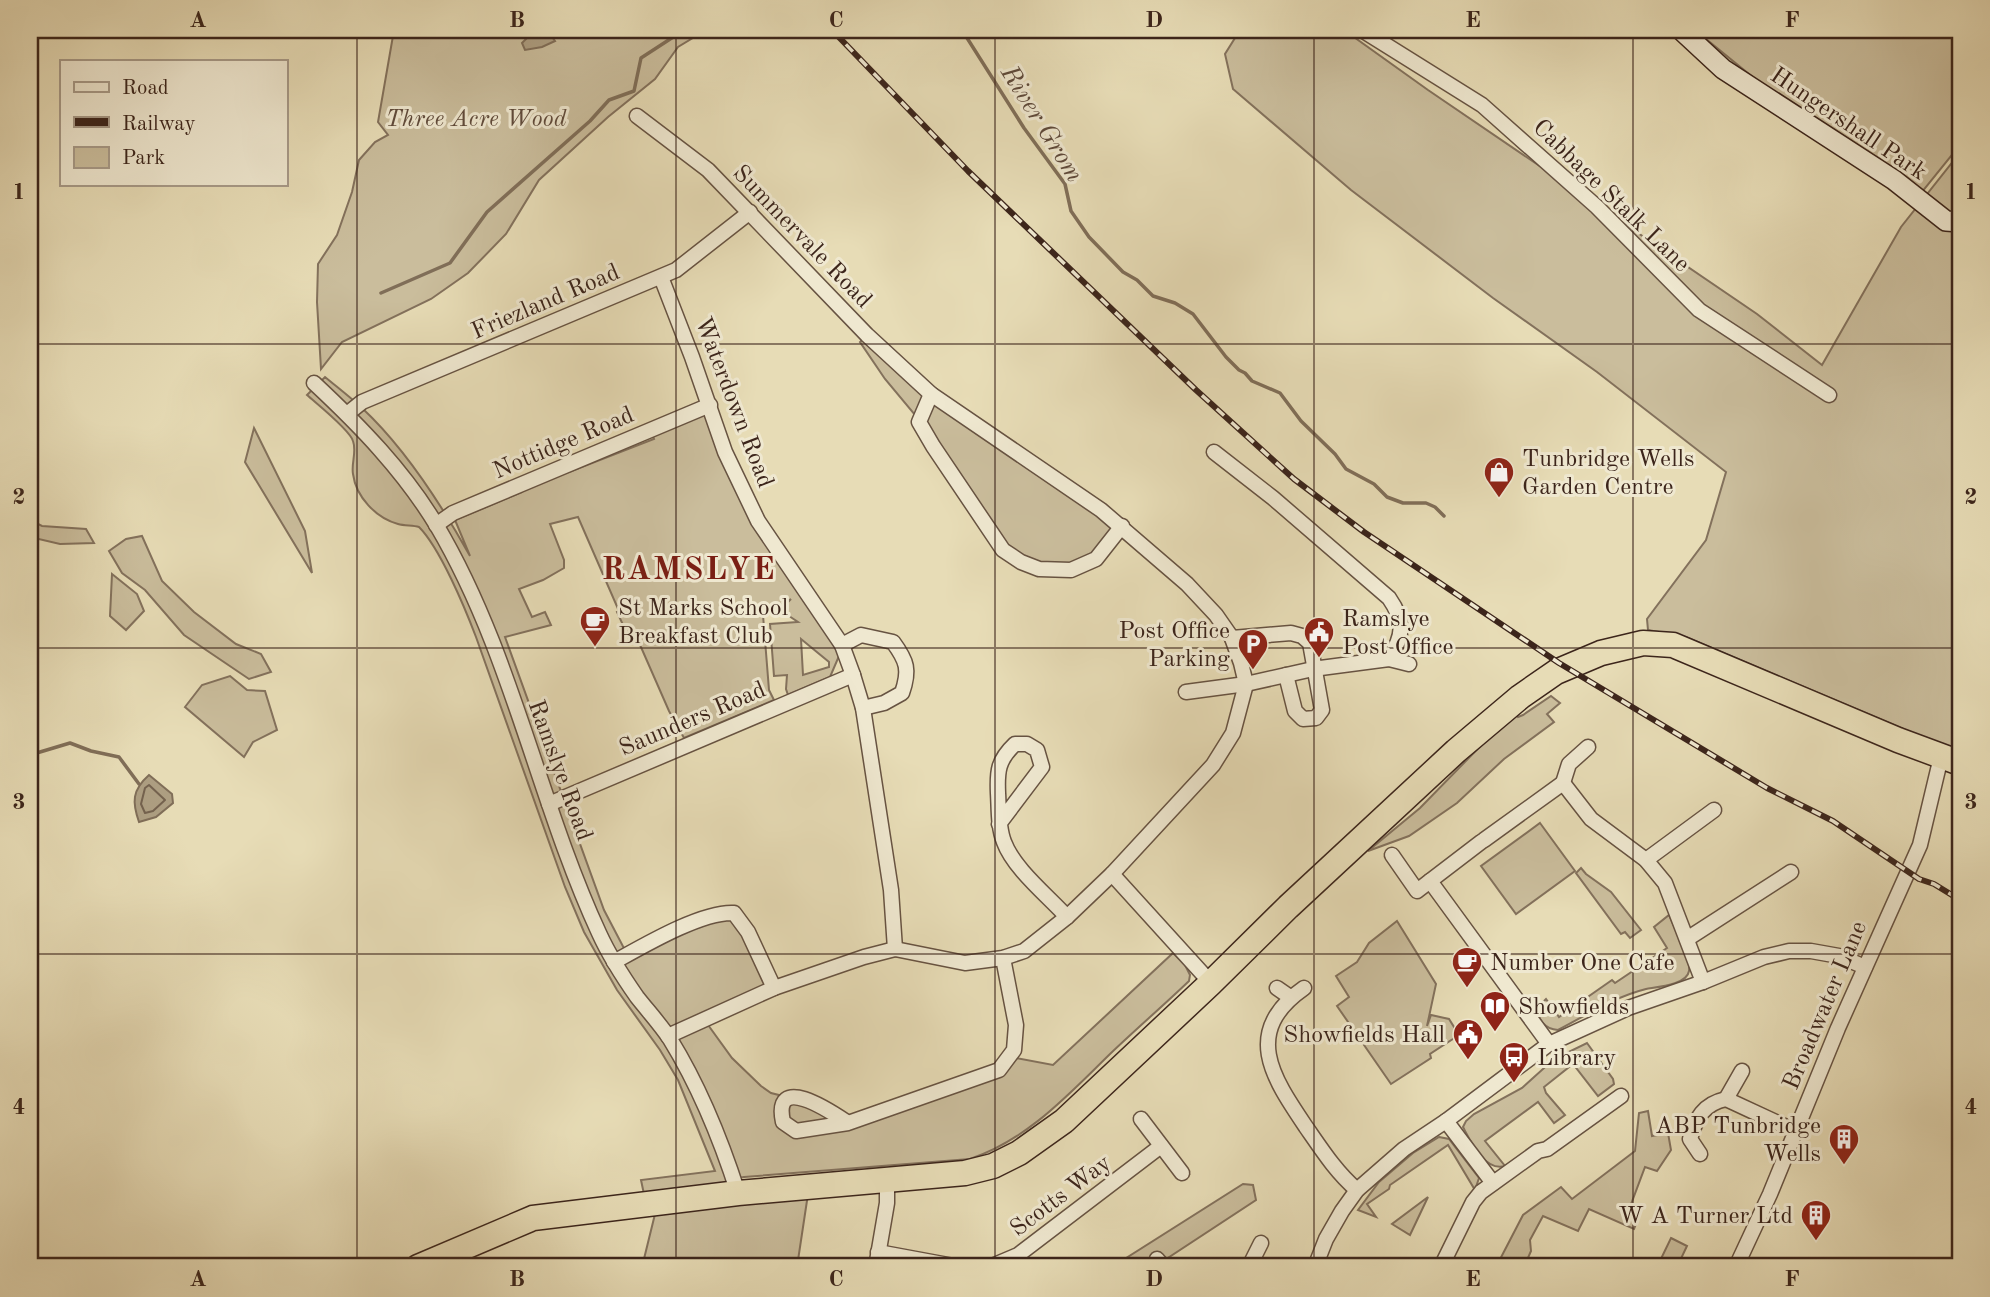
<svg xmlns="http://www.w3.org/2000/svg" width="1990" height="1297" font-family="'Old Standard TT',serif">
<style>
.green{fill:#cabd9c;stroke:#83715c;stroke-width:2;fill-rule:evenodd}
.water{fill:#ad9e81;stroke:#806e58;stroke-width:2}
.lines{fill:none;stroke-linecap:round;stroke-linejoin:round}
.shore{stroke:#74624e;stroke-width:2}
.stream{stroke:#806e58;stroke-width:3.5}
.street-casing{stroke:#675342;stroke-width:17}
.secondary-casing{stroke:#3c251b;stroke-width:22}
.highway-casing{stroke:#3c251b;stroke-width:27}
.street{stroke:#efe8d0;stroke-width:14}
.secondary{stroke:#efe8d0;stroke-width:19}
.highway{stroke:#e7dcb6;stroke-width:24}
.rail-casing{stroke:#3c251b;stroke-width:6}
.rail{stroke:#efe8d0;stroke-width:3.5;stroke-dasharray:10;stroke-linecap:butt}
.grid{fill:none;stroke:#3c251b;stroke-width:2;stroke-opacity:0.55}
.labels{text-anchor:middle;stroke-width:6;stroke-linejoin:round;paint-order:stroke}
.park-label{font-size:24px;font-style:italic;fill:#604b3b;stroke:#efe8d0}
.street-label{font-size:24px;fill:#3c251b;stroke:#efe8d0}
.poi-label{font-size:24px;fill:#3c251b;stroke:#efe8d0;text-anchor:start}
.water-label{font-size:26px;font-style:italic;fill:#5e493a;stroke:#efe8d0}
.district-label{font-size:32px;font-weight:bold;letter-spacing:2px;fill:#7a1f14;stroke:#efe8d0}
.neatline{fill:none;stroke:#3c251b;stroke-width:2.5}
.grid-label{font-size:23px;text-anchor:middle;font-weight:bold;fill:#3c251b}
</style>
<rect width="100%" height="100%" fill="#e7dcb6"/>
<filter id="stains"><feTurbulence type="fractalNoise" baseFrequency=".00286" numOctaves="4"/><feColorMatrix values="0 0 0 0 .2 0 0 0 0 .09 0 0 0 0 .02 0 0 0 .5 -.17"/></filter>
<radialGradient id="worn" r=".72"><stop offset=".6" stop-color="#630" stop-opacity="0"/><stop offset="1" stop-color="#630" stop-opacity=".3"/></radialGradient>
<g class="green">
<polygon points="394,30 706,30 678,47 655,79 608,117 539,180 506,234 468,273 431,299 342,342 321,369 317,302 318,264 337,235 352,192 359,160 375,142 388,135 378,122"/>
<polygon points="1240,30 1344,30 1428,90 1757,314 1822,365 1901,227 1954,160 1955,151 1922,192 1782,101 1695,30 1940,30 1960,43 1960,753 1686,637 1648,630 1647,619 1706,540 1726,472 1597,372 1493,298 1351,190 1233,89 1225,54"/>
<polygon points="866,336 891,360 1120,526 1096,557 1071,569 1039,568 1005,550 921,422 885,379 860,342"/>
<path d="M325,377C337,387 350,397 362,408C406,449 441,504 470,556L455,520L522,492L524,485L565,467L569,472L654,439L651,432L710,407L724,453L842,649L830,677L788,695L786,689L787,675L774,676L770,624L798,622L789,616L786,604L791,599L763,615L769,690L774,700L684,738L669,711L637,638L630,640L617,612L619,611L578,517L550,524L564,560V568L543,580L519,589L532,617L545,612L551,625L505,637L604,910L628,956L686,929L732,916L771,986L703,1018L732,1058L761,1086L771,1093L795,1099L849,1126L1016,1058L1053,1065L1173,953L1185,965L1190,975L1189,981C1163,1006 1136,1029 1110,1054C1068,1095 1027,1140 970,1159L744,1177L731,1179L733,1189L645,1199L641,1180L715,1171L678,1080L660,1050L617,990L584,932L565,887L476,637C465,608 440,548 419,527C413,525 405,526 398,524C376,518 356,497 353,474C351,463 357,452 353,441C350,430 317,404 307,395ZM801,639L829,662V667L803,675Z"/>
<polygon points="254,428 305,531 312,573 245,462"/>
<polygon points="30,520 42,526 86,529 94,543 60,544 30,537"/>
<polygon points="142,536 162,581 194,612 236,644 261,654 271,672 249,679 184,635 145,590 122,573 109,551 126,539"/>
<polygon points="112,574 137,594 144,611 126,630 110,616"/>
<polygon points="230,676 247,690 265,691 277,730 253,742 244,757 185,707 202,685"/>
<polygon points="1551,696 1560,703 1547,714 1554,722 1504,759 1457,803 1409,836 1368,851 1420,808 1501,725 1515,714 1518,717 1523,715"/>
<polygon points="1540,823 1575,871 1516,914 1481,866"/>
<polygon points="1581,868 1586,874 1611,892 1641,930 1630,938 1625,932 1621,934 1576,873"/>
<path d="M1669,915C1674,928 1691,957 1689,971C1687,985 1657,987 1646,989C1614,997 1587,1015 1558,1030C1545,1029 1537,1020 1538,1007L1546,999L1559,1017L1612,980L1615,983L1667,948L1654,927Z"/>
<polygon points="1397,921 1436,984 1427,1026 1431,1015 1449,1019 1459,1035 1430,1054 1431,1058 1391,1084 1337,1006 1349,997 1336,976 1357,962 1369,943"/>
<path d="M1587,1043L1613,1079L1614,1084L1598,1096L1573,1064L1544,1087L1546,1093L1565,1115L1554,1123L1538,1102L1485,1141L1505,1166C1485,1172 1471,1142 1463,1127L1466,1121L1474,1114L1522,1088L1554,1059Z"/>
<polygon points="1648,1111 1652,1136 1668,1133 1671,1150 1657,1171 1645,1167 1627,1215 1638,1219 1634,1229 1589,1209 1578,1231 1543,1216 1530,1240 1531,1251 1524,1267 1496,1267 1523,1215 1561,1187 1572,1199 1635,1151 1639,1113"/>
<polygon points="1439,1137 1449,1139 1479,1178 1475,1190 1448,1145 1390,1185 1389,1189 1367,1204 1376,1217 1358,1210 1379,1182 1413,1153"/>
<polygon points="1243,1184 1253,1185 1256,1200 1154,1267 1112,1267"/>
<polygon points="808,1194 797,1267 642,1267 656,1210"/>
<polygon points="1428,1197 1410,1235 1392,1224"/>
<polygon points="1671,1238 1687,1246 1677,1267 1657,1267"/>
</g>
<g class="water">
<polygon points="535,30 547,30 555,41 542,47 525,50 522,43"/>
<path d="M149,775L172,794L173,803L156,817L139,822C132,802 132,790 149,775Z"/>
</g>
<g class="lines">
<polygon class="shore" points="149,785 165,800 153,811 145,813 141,804 145,788"/>
<g class="stream">
<polyline points="962,30 1024,128 1065,184 1071,211 1089,237 1123,272 1137,280 1153,296 1175,303 1193,314 1226,357 1239,370 1245,373 1252,381 1280,393 1301,421 1335,454 1346,469 1374,484 1387,497 1403,503 1426,503 1435,507 1444,516"/>
<polyline points="381,293 450,263 487,212 590,121 609,100 634,91 641,58 684,30"/>
<polyline points="30,755 70,743 91,751 119,757 139,784"/>
</g>
<g class="street-casing">
<g id="street">
<polyline points="1362,30 1482,105 1597,207 1699,310 1829,395"/>
<polyline points="637,116 708,170 867,335 931,394 1101,510 1187,584 1216,615 1232,638 1241,663 1246,684 1233,733 1213,765 1112,874 1067,917 1024,951 1003,958 965,963 895,949 864,957 774,988 668,1036"/>
<polyline points="661,277 692,357 725,452 758,521 842,645 853,675 863,708 891,890 895,949"/>
<path d="M314,383C360,426 404,471 437,526C512,653 538,801 599,933C609,955 623,977 637,997C648,1011 660,1024 670,1039C699,1086 721,1140 738,1193"/>
<polyline points="931,394 919,422 933,446 1003,550 1021,562 1039,569 1071,570 1096,559 1122,526"/>
<polyline points="347,414 362,402 676,270 750,212"/>
<path d="M1214,452L1273,498L1389,598C1405,621 1404,635 1389,659"/>
<polyline points="436,525 453,513 710,405"/>
<polyline points="1232,638 1291,633 1302,636 1310,643 1322,710 1316,718 1303,719 1295,711 1286,675"/>
<path d="M842,645L861,635L893,642C907,661 910,670 902,693L884,703L863,708"/>
<polyline points="1186,692 1246,684 1313,669 1389,659 1409,664"/>
<polyline points="1563,783 1569,764 1588,747"/>
<polyline points="549,804 853,675"/>
<path d="M999,824L1042,767L1037,750L1027,744H1015C998,760 997,771 998,793C999,809 998,827 1004,842C1014,869 1048,896 1067,917"/>
<polyline points="1484,840 1563,783 1591,819 1646,860 1665,883 1703,982"/>
<polyline points="1481,842 1430,881 1549,1044"/>
<polyline points="1392,855 1417,891 1430,881"/>
<polyline points="1646,860 1714,810"/>
<polyline points="1112,874 1211,983"/>
<polyline points="1687,939 1791,872"/>
<path d="M614,962C643,946 702,911 734,913L748,932L774,988"/>
<polyline points="1277,988 1290,997"/>
<path d="M1304,988C1241,1032 1273,1078 1306,1127C1322,1150 1336,1172 1357,1190"/>
<polyline points="1726,1099 1742,1071"/>
<polyline points="1141,1119 1182,1173"/>
<polyline points="1446,1121 1493,1183"/>
<path d="M848,1123C833,1113 772,1071 783,1122L796,1131L848,1123L999,1070L1014,1050L1016,1025L1003,958"/>
<path d="M1700,1154L1690,1139C1696,1118 1703,1104 1726,1099L1795,1131"/>
<polyline points="878,1252 959,1267"/>
<polyline points="1157,1259 1164,1267"/>
<polyline points="876,1267 887,1203 887,1180"/>
<polyline points="980,1267 992,1266 1018,1255 1161,1146"/>
<polyline points="1249,1267 1261,1243"/>
<polyline points="1315,1267 1326,1239 1342,1211 1357,1190 1404,1149 1446,1121 1549,1044 1628,1008 1703,982 1764,957 1789,951 1811,951 1839,956 1865,967"/>
<polyline points="1441,1267 1473,1202 1481,1192 1538,1151 1547,1149 1621,1096"/>
<polyline points="1736,1267 1770,1194 1838,1028 1920,845 1941,757"/>
</g>
</g>
<g class="secondary-casing">
<polyline id="secondary" points="1681,30 1723,69 1894,180 1946,221 1960,222"/>
</g>
<g class="highway-casing">
<polyline id="highway" points="418,1267 533,1218 738,1193 965,1173 993,1166 1019,1153 1064,1121 1211,983 1288,907 1456,751 1520,697 1556,672 1601,653 1643,643 1673,645 1898,740 1960,763"/>
</g>
<use href="#street" class="street"/>
<use href="#secondary" class="secondary"/>
<use href="#highway" class="highway"/>
<g class="rail-casing">
<polyline id="rail" points="832,30 968,171 1196,390 1294,479 1364,532 1559,663 1767,788 1833,821 1919,879 1934,884 1960,900"/>
</g>
<use href="#rail" class="rail"/>
</g>
<path class="grid" d="M357,30V1267M676,30V1267M995,30V1267M1314,30V1267M1633,30V1267M30,344H1960M30,648H1960M30,954H1960"/>
<defs>
<g id="shop-pin" transform="scale(1.575)"><path d="M0 17L-7.5 6A9.5 9.5 0 1 1 7.5 6Z" fill="#8f2418" stroke="#efe8d0"/><path d="M-5-2.5h2.3a2.7 3.5 0 0 1 5.4 0H5L5.5 6h-11ZM-1.5-2.5h3a1.5 2.3 0 0 0-3 0Z" fill="#fff"/></g>
<g id="cafe-pin" transform="scale(1.575)"><path d="M0 17L-7.5 6A9.5 9.5 0 1 1 7.5 6Z" fill="#8f2418" stroke="#efe8d0"/><path d="M-5.5-4.5H6V0H3Q3 3.5 0 3.5H-2.5Q-5.5 3.5-5.5 0ZM3-3.2v2h1.7v-2ZM-6 4.5H4V6H-6Z" fill="#fff"/></g>
<g id="civic-pin" transform="scale(1.575)"><path d="M0 17L-7.5 6A9.5 9.5 0 1 1 7.5 6Z" fill="#8f2418" stroke="#efe8d0"/><path d="M-.6-6.5H3V-4.5H.6V-3L4-1V1h2V6H-6V1h2V-1L-.6-3ZM-1.2 2.5V6h2.4V2.5Z" fill="#fff"/></g>
<g id="parking-pin" transform="scale(1.575)"><path d="M0 17L-7.5 6A9.5 9.5 0 1 1 7.5 6Z" fill="#8f2418" stroke="#efe8d0"/><path d="M-3.5-5.5H1a3.5 3.5 0 0 1 0 7H-1V5.5H-3.5ZM-1-3.4V-.6H.8a1.4 1.4 0 0 0 0-2.8Z" fill="#fff"/></g>
<g id="library-pin" transform="scale(1.575)"><path d="M0 17L-7.5 6A9.5 9.5 0 1 1 7.5 6Z" fill="#8f2418" stroke="#efe8d0"/><path d="M-6-4Q-3-5.5-.7-3.5V5Q-3 3-6 4ZM6-4Q3-5.5 .7-3.5V5Q3 3 6 4Z" fill="#fff"/></g>
<g id="bus-pin" transform="scale(1.575)"><path d="M0 17L-7.5 6A9.5 9.5 0 1 1 7.5 6Z" fill="#8f2418" stroke="#efe8d0"/><path d="M-5-6H5V4H4V6H2V4H-2V6H-4V4H-5ZM-3.5-4V0h7V-4ZM-3.5 1.2v1.5H-2V1.2ZM2 1.2v1.5H3.5V1.2Z" fill="#fff"/></g>
<g id="building-pin" transform="scale(1.575)"><path d="M0 17L-7.5 6A9.5 9.5 0 1 1 7.5 6Z" fill="#8f2418" stroke="#efe8d0"/><path d="M-4-6H4V6H1V3H-1V6H-4ZM-2.5-4.3h1.7v1.8h-1.7ZM.8-4.3h1.7v1.8H.8ZM-2.5-1h1.7V.8h-1.7ZM.8-1h1.7V.8H.8Z" fill="#fff"/></g>
</defs>
<g fill-rule="evenodd">
<use href="#shop-pin" x="1499" y="472"/>
<use href="#cafe-pin" x="595" y="621"/>
<use href="#civic-pin" x="1319" y="632"/>
<use href="#parking-pin" x="1253" y="644"/>
<use href="#cafe-pin" x="1467" y="962"/>
<use href="#library-pin" x="1495" y="1006"/>
<use href="#civic-pin" x="1468" y="1034"/>
<use href="#bus-pin" x="1514" y="1057"/>
<use href="#building-pin" x="1844" y="1139"/>
<use href="#building-pin" x="1816" y="1215"/>
</g>
<g class="labels">
<g class="park-label">
<text x="476" y="126">Three Acre Wood</text>
</g>
<g class="street-label">
<text transform="translate(1849 123) rotate(34)" y="8">Hungershall Park</text>
<text transform="translate(1612 195) rotate(44)" y="8">Cabbage Stalk Lane</text>
<text transform="translate(803 236) rotate(46)" y="8">Summervale Road</text>
<text transform="translate(545 301) rotate(-23)" y="8">Friezland Road</text>
<text transform="translate(735 402) rotate(69)" y="8">Waterdown Road</text>
<text transform="translate(563 442) rotate(-23)" y="8">Nottidge Road</text>
<text transform="translate(692 718) rotate(-23)" y="8">Saunders Road</text>
<text transform="translate(561 770) rotate(70)" y="8">Ramslye Road</text>
<text transform="translate(1824 1005) rotate(-67)" y="8">Broadwater Lane</text>
<text transform="translate(1060 1195) rotate(-37)" y="8">Scotts Way</text>
</g>
<g class="poi-label">
<text x="1522" y="466">Tunbridge Wells<tspan x="1522" dy="28">Garden Centre</tspan></text>
<text x="618" y="615">St Marks School<tspan x="618" dy="28">Breakfast Club</tspan></text>
<text x="1342" y="626">Ramslye<tspan x="1342" dy="28">Post Office</tspan></text>
<text x="1230" y="638" text-anchor="end">Post Office<tspan x="1230" dy="28">Parking</tspan></text>
<text x="1490" y="970">Number One Cafe</text>
<text x="1518" y="1014">Showfields</text>
<text x="1445" y="1042" text-anchor="end">Showfields Hall</text>
<text x="1537" y="1065">Library</text>
<text x="1821" y="1133" text-anchor="end">ABP Tunbridge<tspan x="1821" dy="28">Wells</tspan></text>
<text x="1793" y="1223" text-anchor="end">W A Turner Ltd</text>
</g>
<g class="water-label">
<text transform="translate(1043 123) rotate(58)" y="9">River Grom</text>
</g>
<g class="district-label">
<text x="689" y="579">RAMSLYE</text>
</g>
</g>
<rect width="1990" height="1297" fill="none" stroke="#e7dcb6" stroke-width="77"/>
<rect x="60" y="60" width="228" height="126" fill="#efe8d0" stroke="#a79a88" stroke-width="2"/>
<rect x="74" y="82" width="35" height="10" fill="#efe8d0" stroke="#a79a88" stroke-width="2"/>
<text x="122" y="94" font-size="21" fill="#3c251b">Road</text>
<rect x="74" y="117" width="35" height="10" fill="#3c251b" stroke="#a79a88" stroke-width="2"/>
<text x="122" y="130" font-size="21" fill="#3c251b">Railway</text>
<rect x="74" y="147" width="35" height="21" fill="#cabd9c" stroke="#a79a88" stroke-width="2"/>
<text x="122" y="164" font-size="21" fill="#3c251b">Park</text>
<rect x="38" y="38" width="1914" height="1220" class="neatline"/>
<g class="grid-label">
<text x="198" y="27">A</text>
<text x="517" y="27">B</text>
<text x="836" y="27">C</text>
<text x="1154" y="27">D</text>
<text x="1473" y="27">E</text>
<text x="1792" y="27">F</text>
<text x="19" y="199">1</text>
<text x="1971" y="199">1</text>
<text x="19" y="504">2</text>
<text x="1971" y="504">2</text>
<text x="19" y="809">3</text>
<text x="1971" y="809">3</text>
<text x="19" y="1114">4</text>
<text x="1971" y="1114">4</text>
<text x="198" y="1286">A</text>
<text x="517" y="1286">B</text>
<text x="836" y="1286">C</text>
<text x="1154" y="1286">D</text>
<text x="1473" y="1286">E</text>
<text x="1792" y="1286">F</text>
</g>
<rect width="100%" height="100%" filter="url(#stains)"/>
<rect width="100%" height="100%" fill="url(#worn)"/>
</svg>
